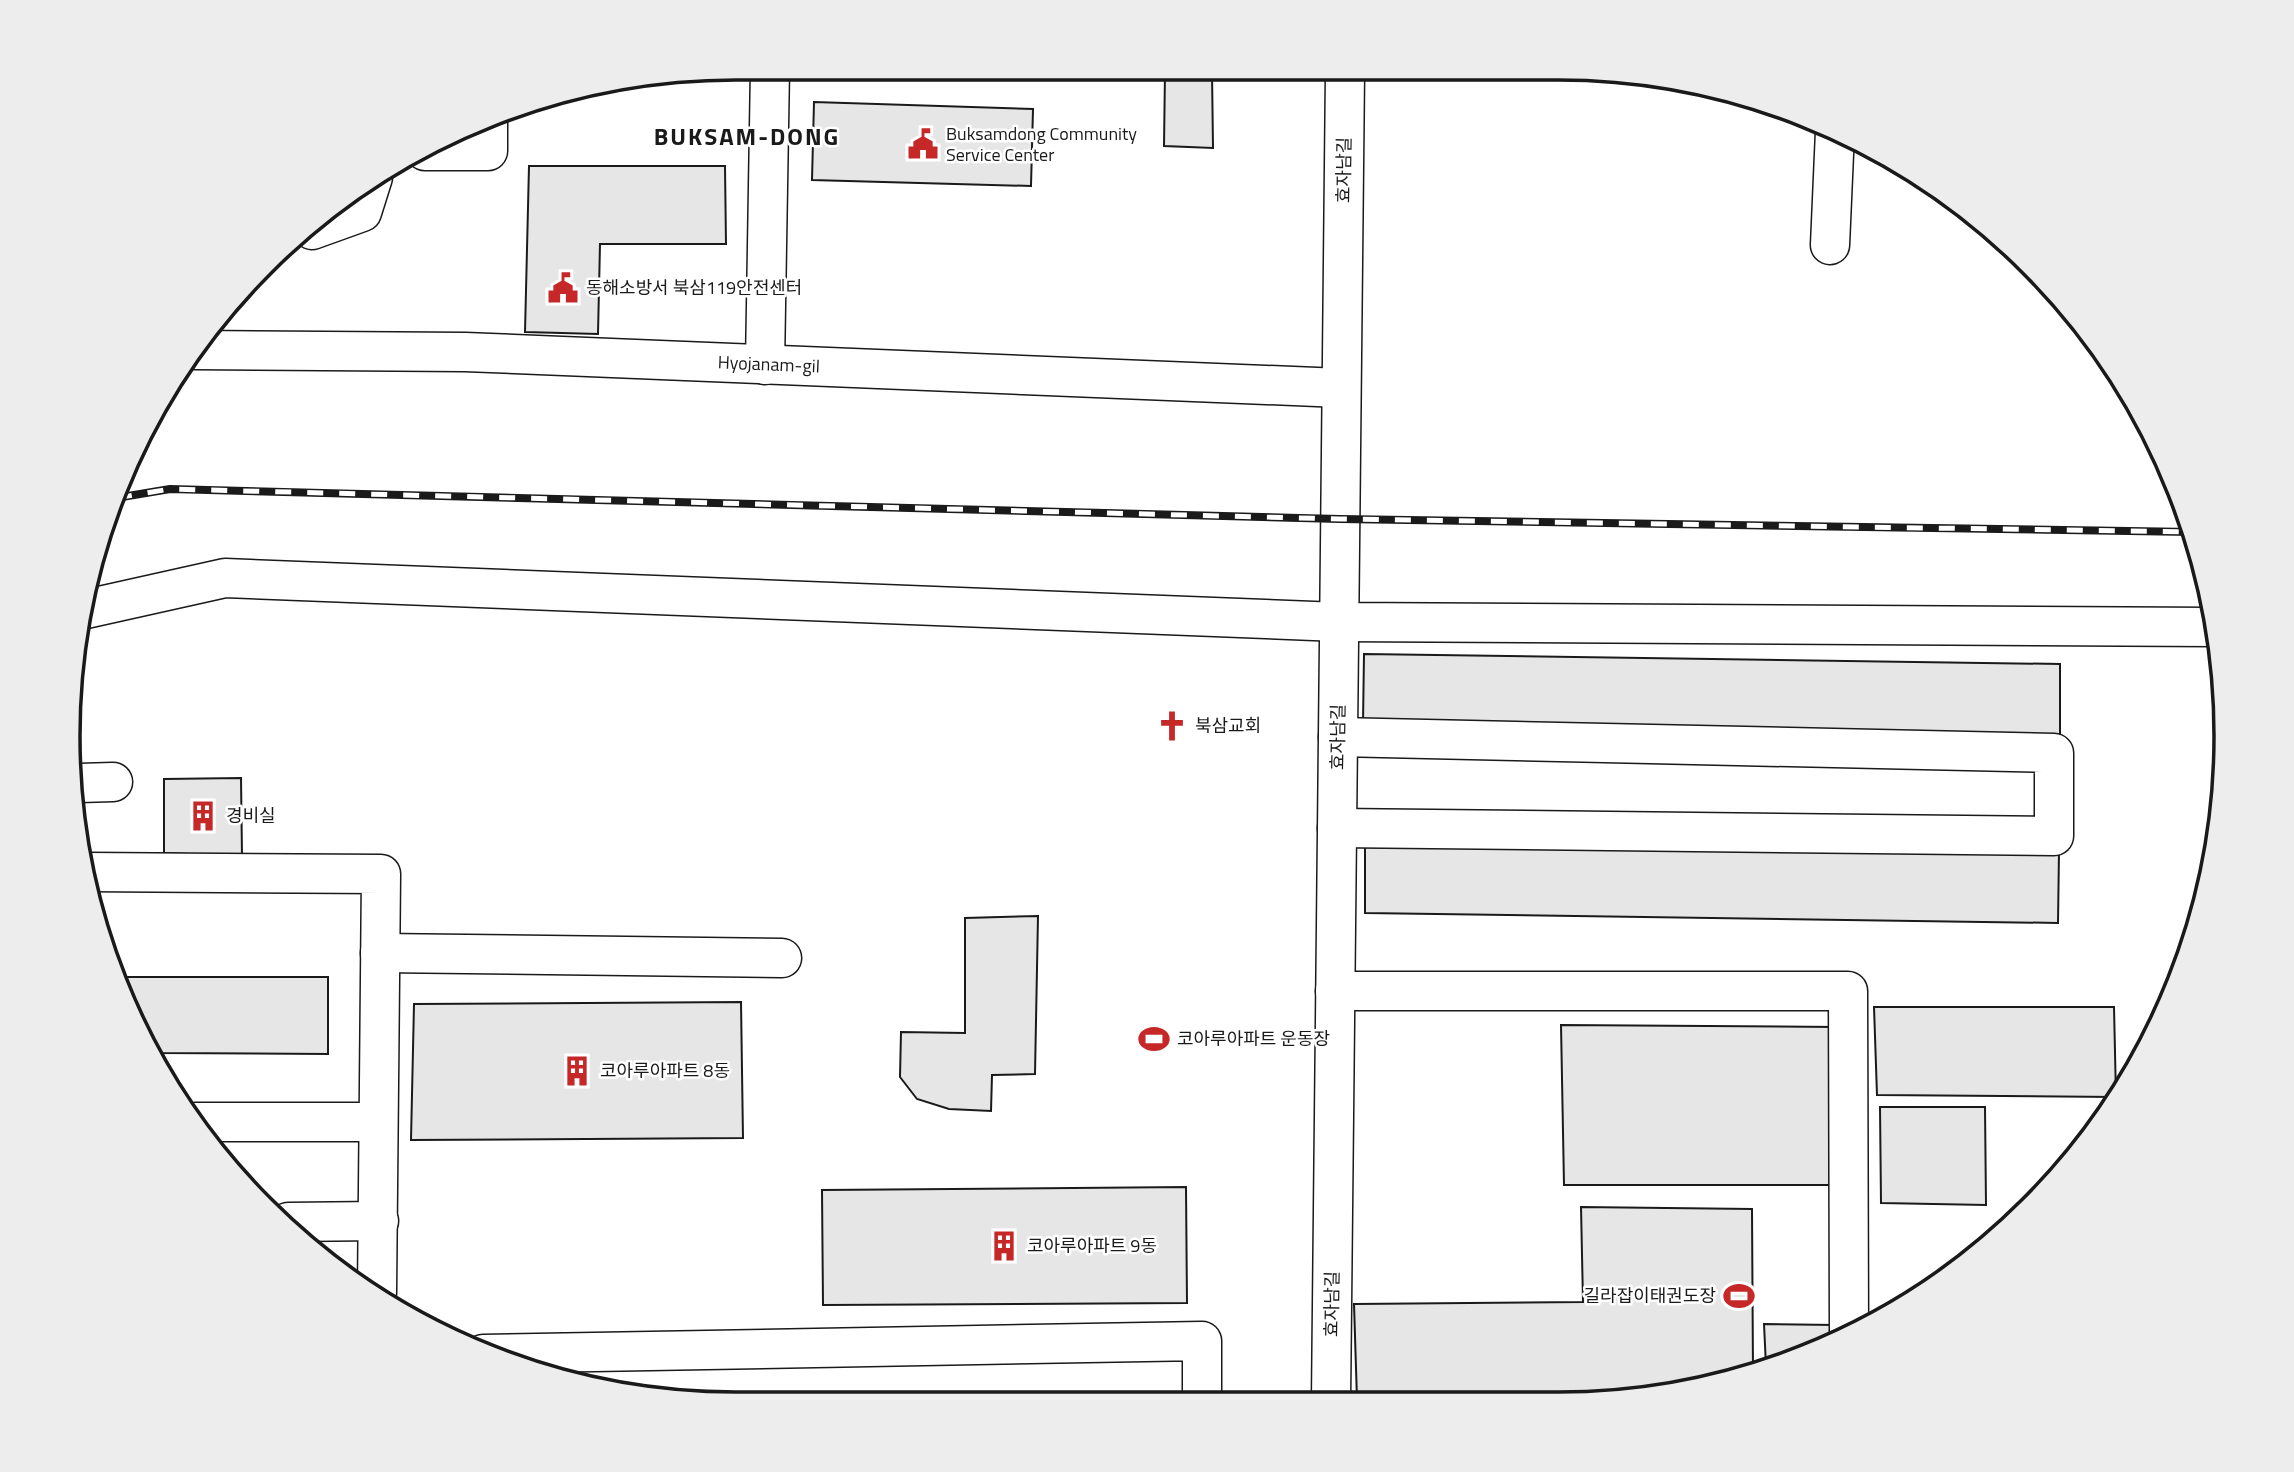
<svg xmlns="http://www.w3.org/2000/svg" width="2294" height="1472" font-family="'Titillium Web','Noto Sans KR',sans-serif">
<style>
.building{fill:#e6e6e6;stroke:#1a1a1a;stroke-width:2}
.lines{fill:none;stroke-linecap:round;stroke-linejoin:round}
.minor-casing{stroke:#1a1a1a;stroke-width:41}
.minor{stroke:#fff;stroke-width:38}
.rail-casing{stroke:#1a1a1a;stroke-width:8}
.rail{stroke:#fff;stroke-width:5;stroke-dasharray:16;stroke-linecap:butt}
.labels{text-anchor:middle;stroke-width:5;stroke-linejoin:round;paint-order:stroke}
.poi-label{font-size:18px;fill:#1a1a1a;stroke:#fff;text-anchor:start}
.street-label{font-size:18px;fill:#1a1a1a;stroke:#fff}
.district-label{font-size:24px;font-weight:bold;letter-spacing:2px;fill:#1a1a1a;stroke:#fff}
.rim{fill:none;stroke:#1a1a1a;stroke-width:3.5}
</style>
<rect width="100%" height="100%" fill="#fff"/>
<g class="building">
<polygon points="1165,71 1212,71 1213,148 1164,146"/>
<polygon points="814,102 1033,109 1031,186 812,180"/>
<polygon points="529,166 725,166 726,244 600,244 598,334 525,332"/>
<polygon points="1364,654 2060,664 2060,735 1363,723"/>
<polygon points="241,778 242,856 164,853 164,779"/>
<polygon points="1365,845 2059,851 2058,923 1365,913"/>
<polygon points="1038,916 1035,1074 992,1075 991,1111 949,1109 917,1099 900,1077 901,1032 965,1033 965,918"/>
<polygon points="122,977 328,977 328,1054 157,1053"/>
<polygon points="741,1002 743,1138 411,1140 414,1004"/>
<polygon points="1874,1007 2114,1007 2116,1097 1877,1095"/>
<polygon points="1561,1025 1837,1027 1838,1185 1564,1185"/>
<polygon points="1880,1107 1985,1107 1986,1205 1881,1203"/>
<polygon points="1186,1187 1187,1303 823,1305 822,1190"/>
<polygon points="1581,1207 1752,1209 1753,1372 1731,1381 1618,1400 1357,1400 1354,1304 1583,1302"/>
<polygon points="1764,1324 1835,1325 1835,1338 1766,1366"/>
</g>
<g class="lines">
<g class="minor-casing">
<g id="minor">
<polyline points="425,151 488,151 488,120"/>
<polyline points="312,230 362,212 373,177"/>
<polyline points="1830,245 1835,131"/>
<path id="s1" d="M195,350L465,352L1341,388"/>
<polyline points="765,365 770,68"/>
<polyline points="86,609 225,578 1339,622 2215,627"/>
<polyline points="79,783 113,782"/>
<polyline points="1337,828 2054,836 2054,753 1338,737"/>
<polyline points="87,872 381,874 377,1293"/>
<polyline points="380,953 782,958"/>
<polyline points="1335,991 1848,991 1849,1332"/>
<polyline points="195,1122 377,1122"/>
<polyline points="288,1222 379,1221"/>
<polyline points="483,1354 1202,1341 1202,1401"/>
<polyline points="1331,1401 1345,72"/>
</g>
</g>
<use href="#minor" class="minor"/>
<g class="rail-casing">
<polyline id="rail" points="116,498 170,489 1340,519 2193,532"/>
</g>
<use href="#rail" class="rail"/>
</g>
<defs>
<g id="civic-bare" transform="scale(2.415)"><path d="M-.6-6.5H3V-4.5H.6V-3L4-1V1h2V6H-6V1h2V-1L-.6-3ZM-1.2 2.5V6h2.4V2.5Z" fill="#c62828" stroke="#fff" stroke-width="2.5" paint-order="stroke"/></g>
<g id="church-bare" transform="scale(2.415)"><path d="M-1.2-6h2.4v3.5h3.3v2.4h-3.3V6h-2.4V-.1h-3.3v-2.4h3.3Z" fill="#c62828" stroke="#fff" stroke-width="2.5" paint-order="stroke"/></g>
<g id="building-bare" transform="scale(2.415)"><path d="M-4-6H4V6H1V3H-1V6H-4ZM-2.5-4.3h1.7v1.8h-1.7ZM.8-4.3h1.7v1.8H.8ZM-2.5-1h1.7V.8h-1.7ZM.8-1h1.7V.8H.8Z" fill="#c62828" stroke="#fff" stroke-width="2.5" paint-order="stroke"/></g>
<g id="stadium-bare" transform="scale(2.415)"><path d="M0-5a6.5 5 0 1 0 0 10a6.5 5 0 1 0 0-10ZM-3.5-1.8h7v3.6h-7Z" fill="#c62828" stroke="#fff" stroke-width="2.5" paint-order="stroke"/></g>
</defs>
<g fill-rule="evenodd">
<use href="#civic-bare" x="923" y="144"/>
<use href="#civic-bare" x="563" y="288"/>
<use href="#church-bare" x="1172" y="726"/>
<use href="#building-bare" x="203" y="816"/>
<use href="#stadium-bare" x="1154" y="1039"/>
<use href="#building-bare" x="577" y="1071"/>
<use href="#building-bare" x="1004" y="1246"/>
<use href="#stadium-bare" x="1739" y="1296"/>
</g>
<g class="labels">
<g class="poi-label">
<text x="946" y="140">Buksamdong Community<tspan x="946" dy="21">Service Center</tspan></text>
<text x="586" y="294">동해소방서 북삼119안전센터</text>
<text x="1195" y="732">북삼교회</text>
<text x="226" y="822">경비실</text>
<text x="1177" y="1045">코아루아파트 운동장</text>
<text x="600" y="1077">코아루아파트 8동</text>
<text x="1027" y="1252">코아루아파트 9동</text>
<text x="1716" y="1302" text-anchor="end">길라잡이태권도장</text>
</g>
<g class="street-label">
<text transform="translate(1344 170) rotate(-89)" y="6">효자남길</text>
<text dy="6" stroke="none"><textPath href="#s1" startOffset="574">Hyojanam-gil</textPath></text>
<text transform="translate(1338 737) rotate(-89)" y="6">효자남길</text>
<text transform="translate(1332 1304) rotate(-89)" y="6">효자남길</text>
</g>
<g class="district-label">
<text x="747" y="145">BUKSAM-DONG</text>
</g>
</g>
<path d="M0 0H2294V1472H0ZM736 80H1558A656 656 0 0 1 2214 736V736A656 656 0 0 1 1558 1392H736A656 656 0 0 1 80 736V736A656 656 0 0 1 736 80Z" fill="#ededed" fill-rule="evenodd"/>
<path class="rim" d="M736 80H1558A656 656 0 0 1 2214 736V736A656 656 0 0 1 1558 1392H736A656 656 0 0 1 80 736V736A656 656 0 0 1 736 80Z"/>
</svg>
